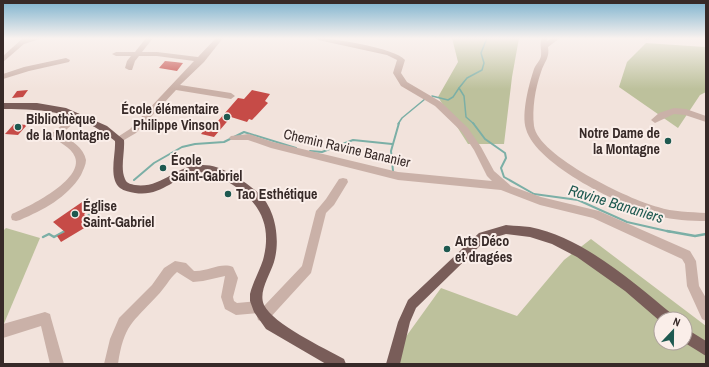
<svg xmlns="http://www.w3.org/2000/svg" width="709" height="367" font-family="'Archivo Narrow',sans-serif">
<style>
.green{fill:#bdc19c;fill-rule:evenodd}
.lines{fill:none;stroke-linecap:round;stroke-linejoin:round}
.stream-far2{stroke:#7bafa6;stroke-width:1.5}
.stream-far1{stroke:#7bafa6;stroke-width:2}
.stream{stroke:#7bafa6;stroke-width:2.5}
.building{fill:#c64b47}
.minor{fill:#cab1a8;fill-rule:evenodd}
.major{fill:#795d59;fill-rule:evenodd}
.poi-dot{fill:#1e5950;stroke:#faeee9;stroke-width:1.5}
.labels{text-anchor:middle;stroke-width:4;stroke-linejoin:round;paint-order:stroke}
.poi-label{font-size:14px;font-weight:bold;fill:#372a28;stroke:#faeee9;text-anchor:start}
.street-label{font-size:14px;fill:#372a28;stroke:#faeee9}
.water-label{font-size:15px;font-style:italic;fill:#1e5950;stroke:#faeee9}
</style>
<rect width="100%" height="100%" fill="#f2e3dc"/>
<g class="green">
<polygon points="452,38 519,38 512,77 504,144 468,144 438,97 458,62"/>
<polygon points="646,43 705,47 706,45 706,92 700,95 678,128 619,87 627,62"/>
<polygon points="6,228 40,238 3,326 3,231"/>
<path d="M591,239L706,326V364H398L392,356L441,288L517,316L564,260ZM661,319H685V343H661Z"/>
</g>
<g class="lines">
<g class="stream-far2">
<polyline points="432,96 448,100 453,97 459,88"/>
<polyline points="398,124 402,118 425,99"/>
<polyline points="474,124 466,117 464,96 459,88 467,78 482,70 484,63 481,53 487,38"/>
</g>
<g class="stream-far1">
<polyline points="473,123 485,139 505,153 506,158 501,168 504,177 534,194 578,200 627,222 671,232"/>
<polyline points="310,151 322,152 353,140 392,144"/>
<polyline points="393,171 391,151 399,123"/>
<polyline points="134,180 154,163 182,147 195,144 224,142 244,132 296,148"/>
<polyline points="84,218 98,209 103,208"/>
<polyline points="63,232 65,231"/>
</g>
<g class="stream">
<polyline points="667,231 695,236 706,234"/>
<polyline points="43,237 49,234 54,237 65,231"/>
</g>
</g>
<g class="building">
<polygon points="165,61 175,62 183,63 177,71 159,68"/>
<polygon points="28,90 23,97 12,98 17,91"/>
<polygon points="252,90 270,94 265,101 268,103 252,120 249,119 247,122 231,117 214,137 201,134 206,128 211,129 238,98 244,99"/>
<polygon points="14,124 27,125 18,135 5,134"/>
<polygon points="85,200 94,207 84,214 91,224 61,242 57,236 65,232 53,222"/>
</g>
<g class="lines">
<g class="minor">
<polygon points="23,38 43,38 24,44 3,62 3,56"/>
<polygon points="146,38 153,38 142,52 157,52 198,57 216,38 223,38 204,62 180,85 231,93 235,96 231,99 176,90 136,133 119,143 114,140 116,138 130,129 194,61 157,56 139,56 135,61 132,70 129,70 125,68 127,61 131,56 116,56 112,54 116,52 135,52"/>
<path d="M315,38C332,38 395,48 405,60L401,73L407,82L441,102L468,128L481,147L494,171L511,186L541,197L599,211L690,251L696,261L699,286L706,298V321L702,319L687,286L685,264L682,259L593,218L540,205L501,190L398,180L271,148L248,140H231L229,138L231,136L249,134L273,142L398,172L492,181L487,176L474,150L462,132L435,106L401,86L393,73L397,60L387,55L318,40Z"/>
<path d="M542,38H548L547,41L552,38H560L548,47C550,58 544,62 541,72C535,89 532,109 534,126C538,156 630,200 658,207C673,212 690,212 706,213V221C690,221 673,220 658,216C623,207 536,165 526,129C521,114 529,84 534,69C536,64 540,61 541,56C542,49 539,44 542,38Z"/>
<polygon points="643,38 654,38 646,40"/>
<polygon points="66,58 70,60 69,62 29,71 3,79 3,74 24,67"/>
<polygon points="674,108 686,109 706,116 706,122 685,115 674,114 655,123 651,120 659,113"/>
<path d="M77,113L80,114L81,116L80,118L61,134C71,140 84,148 86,160C86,165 83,170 81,175C67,198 43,210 20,220L16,221L12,220L11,217L12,214C28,207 84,180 75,157C71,146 57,143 51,134Z"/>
<path d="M343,178L347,179L348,182L334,205L326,213L311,273L268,320L263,322L258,320L257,316L258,313L236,315L225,309L221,297L225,276L203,281L193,282L177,272C169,279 165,288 157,296C132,323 124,325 118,364H104L110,339L119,318L152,285L164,268L175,261L186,263L194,271C208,272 220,262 233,267L238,278L233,297L234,301L237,303L258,301L262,303L264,306L302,266L316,211L326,199L339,179Z"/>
<polygon points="45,312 50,314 51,318 64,364 50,364 41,326 3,338 3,324"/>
</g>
<g class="major">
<path d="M3,103H37L66,108L107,126L124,140C125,152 120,168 125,179C127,184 131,184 135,185C162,189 178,163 203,165C221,165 241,179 255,190C275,205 281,238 274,262C270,275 258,292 264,305C273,324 324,348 344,359L346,364H326L266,329L254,312L250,301V294C253,282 259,272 263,260C272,227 261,203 233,185C222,178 210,170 197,173C173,177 162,197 135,193C130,192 124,191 120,188C108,178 116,154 115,141C79,112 47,109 3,109Z"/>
<path d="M506,225C514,226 522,226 530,227C582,237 632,281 672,314L673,319H661V322L625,291L577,257L552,244L530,237L506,234L486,240L416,308L410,322L400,364H386L398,322L408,300L479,233Z"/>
<polygon points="685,328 706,341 706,356 685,343"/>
</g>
</g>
<linearGradient id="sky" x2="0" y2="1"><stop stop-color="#7cb2ce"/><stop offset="0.43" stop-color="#f9f2ef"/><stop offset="1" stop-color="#f9f2ef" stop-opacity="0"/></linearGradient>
<rect width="709" height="89" fill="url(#sky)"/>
<g class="poi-dot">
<circle cx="227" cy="117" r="4"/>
<circle cx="18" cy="127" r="4"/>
<circle cx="668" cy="141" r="4"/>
<circle cx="163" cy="168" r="4"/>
<circle cx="228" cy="194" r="4"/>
<circle cx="75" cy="214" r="4"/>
<circle cx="447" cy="249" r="4"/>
</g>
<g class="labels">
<g class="poi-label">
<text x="219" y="114" text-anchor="end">École élémentaire<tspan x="219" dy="16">Philippe Vinson</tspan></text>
<text x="26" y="124">Bibliothèque<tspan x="26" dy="16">de la Montagne</tspan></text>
<text x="660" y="138" text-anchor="end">Notre Dame de<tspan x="660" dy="16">la Montagne</tspan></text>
<text x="171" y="165">École<tspan x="171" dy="16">Saint-Gabriel</tspan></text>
<text x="236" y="199">Tao Esthétique</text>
<text x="83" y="211">Église<tspan x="83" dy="16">Saint-Gabriel</tspan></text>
<text x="455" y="246">Arts Déco<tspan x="455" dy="16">et dragées</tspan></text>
</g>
<g class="street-label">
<text transform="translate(347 148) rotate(13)" y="5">Chemin Ravine Bananier</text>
</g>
<g class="water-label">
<text transform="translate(616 204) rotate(17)" y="5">Ravine Bananiers</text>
</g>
</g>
<rect width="709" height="367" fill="none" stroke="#372a28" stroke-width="8"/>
<g transform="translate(673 331) rotate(22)"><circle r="19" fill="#faeee9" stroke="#aca09c"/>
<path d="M0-3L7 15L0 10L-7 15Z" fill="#1e5950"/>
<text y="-6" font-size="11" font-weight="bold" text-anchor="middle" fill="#372a28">N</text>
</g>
</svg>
